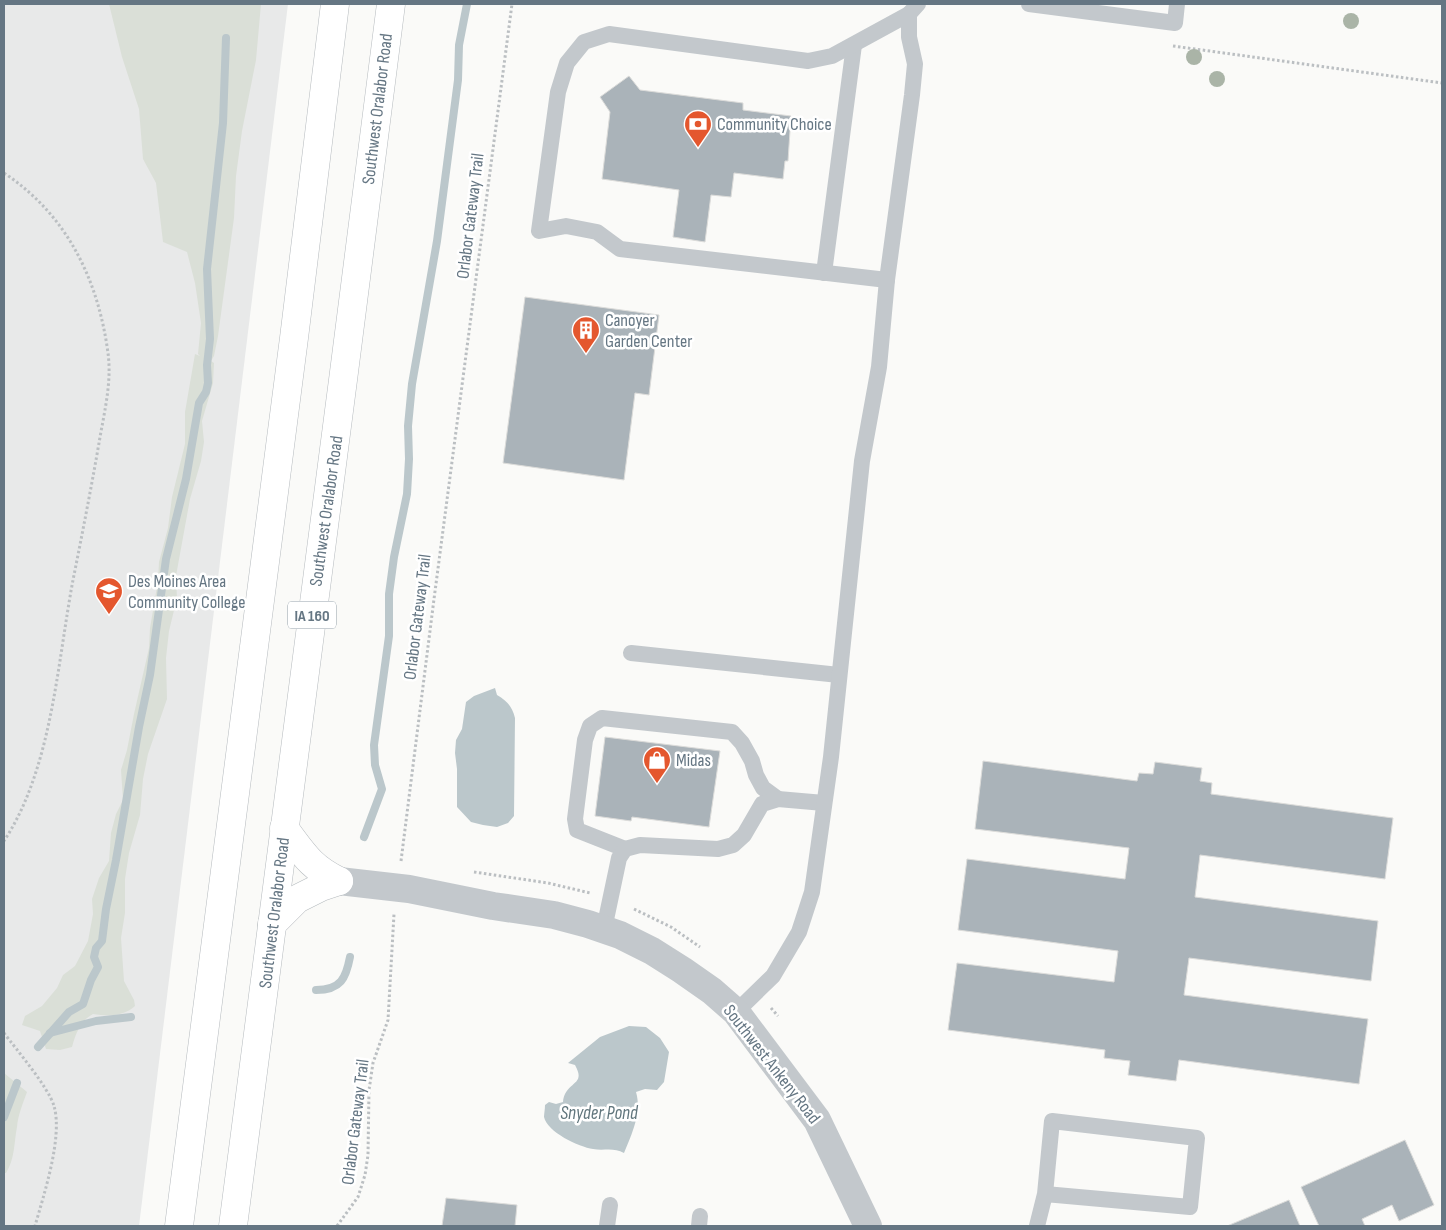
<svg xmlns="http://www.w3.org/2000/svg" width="1446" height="1230" font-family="'Sofia Sans Condensed',sans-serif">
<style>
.built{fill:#e8e9e9}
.green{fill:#dadfd7}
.water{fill:#bbc7cb}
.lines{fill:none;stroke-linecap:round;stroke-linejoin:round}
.stream{stroke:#bbc7cb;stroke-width:8}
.building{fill:#aab3b9;stroke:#dcdcda}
.primary-casing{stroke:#b5babe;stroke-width:29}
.path{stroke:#bbbfc2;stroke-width:3;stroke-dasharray:2.5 2.5;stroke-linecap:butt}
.lane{stroke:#c3c8cc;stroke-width:16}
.street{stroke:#c3c8cc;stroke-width:28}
.primary{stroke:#fff;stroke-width:28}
.tree{fill:#aab4a7}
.labels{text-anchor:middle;stroke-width:5;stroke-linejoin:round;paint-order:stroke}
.shield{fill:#fff;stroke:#939fa8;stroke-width:1}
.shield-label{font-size:16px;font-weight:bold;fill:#657683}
.street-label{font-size:18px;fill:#657683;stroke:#fff}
.poi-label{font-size:18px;fill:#657683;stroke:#fff;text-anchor:start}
.water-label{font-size:19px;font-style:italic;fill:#60757c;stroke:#fff}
</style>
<rect width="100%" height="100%" fill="#fafaf8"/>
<polygon class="built" points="4,4 288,4 139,1226 4,1226"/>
<g class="green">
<path d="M109,4H261L256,60L242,131L236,176L234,218L218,336L214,356L211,361L214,363L213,383L202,421L204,442L201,461L190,499L176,576L177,598L169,631L166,658L167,699L148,754L143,779L140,815L129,853L125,879V913L121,938L124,981L134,1000L135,1006C123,1017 108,1016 93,1014C80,1021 76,1033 72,1047L60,1050L46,1049L40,1031L22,1025L25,1016L42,1006L57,988L63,975L75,966L88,941L93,914L92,899L99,878L109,861L111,833L116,814L123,800L121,770L127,750L134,714L149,648L150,628L158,581L159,562L168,528L172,497L185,444V412L195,354L200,356L198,354L201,323L195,283L187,252L163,242L156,183L143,159L139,109L122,57Z"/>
<path d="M4,1073L27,1092C23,1103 18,1115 17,1127C14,1142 15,1159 6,1173H4Z"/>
</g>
<g class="water">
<path d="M495,688L497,695C507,701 512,706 515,718L514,816L508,823L497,827L483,825L471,822L457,807V769L455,753L456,740L462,729L466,702L474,696Z"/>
<path d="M629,1026L646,1027L660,1038L669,1052L664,1082L657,1090L645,1089L636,1092C642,1112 632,1134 624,1153C614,1147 604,1151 593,1149C579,1147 547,1132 544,1117C544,1114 545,1109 545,1105L549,1102L556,1104L563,1102C563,1099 564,1096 565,1094C572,1081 585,1083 575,1065L568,1063L600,1037Z"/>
</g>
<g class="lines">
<g class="stream">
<polyline points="364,837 382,789 375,765 374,745 389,636 389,594 394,557 407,494 409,459 408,426 412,384 437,241 458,80 459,45 467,4"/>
<path d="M316,990C341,990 346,978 350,957"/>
<polyline points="50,1033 96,1021 131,1017"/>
<polyline points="38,1047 69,1012 83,1004 91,980 98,967 94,957 96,948 102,941 106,909 116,860 139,727 150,675 166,559 186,479 199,403 206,392 208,383 207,365 210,339 207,269 223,123 226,38"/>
<polyline points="4,1117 17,1083"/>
</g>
</g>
<g class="building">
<polygon points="629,76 640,90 743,103 743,110 791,116 788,161 785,161 783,179 734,173 731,197 711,195 705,242 673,237 679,190 602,179 610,112 600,97"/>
<polygon points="525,297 659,315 649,395 635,393 624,480 503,463"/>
<polygon points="605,737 720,751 709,827 632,817 631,821 595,816"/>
<polygon points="983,761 1137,781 1139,773 1153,774 1155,762 1202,768 1200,781 1212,783 1211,794 1393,818 1385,879 1200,855 1195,897 1378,921 1371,981 1189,958 1184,995 1368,1019 1359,1084 1179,1060 1176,1081 1128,1075 1130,1061 1104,1058 1105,1050 948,1030 957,963 1114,982 1118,951 958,930 967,859 1125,879 1129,848 975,829"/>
<polygon points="1405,1140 1434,1205 1399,1221 1392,1205 1362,1219 1365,1226 1319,1226 1301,1187"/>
<polygon points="446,1198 517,1205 515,1226 442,1226"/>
<polygon points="1289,1200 1300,1226 1227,1226"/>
</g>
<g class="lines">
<g class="primary-casing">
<g id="primary">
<path d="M284,828C303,853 310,867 339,881"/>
<polyline points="272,924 297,899 321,887 339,881"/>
<polyline points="179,1226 294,338 335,4"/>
<polyline points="233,1226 343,380 391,4"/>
</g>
</g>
<g class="path">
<polyline points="1173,46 1442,83"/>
<path d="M4,173C67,215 98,279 108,353C112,383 104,413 99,443C91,489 82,535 73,580C57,665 52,768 4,841"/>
<polyline points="401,861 434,599 512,4"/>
<polyline points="474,872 548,883 590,893"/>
<polyline points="634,909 671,927 700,947"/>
<polyline points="771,1008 778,1016"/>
<path d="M4,1033C16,1049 49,1088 54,1106C63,1137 44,1194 35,1226"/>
<polyline points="337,1226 358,1197 365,1175 368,1155 369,1090 373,1063 388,1020 394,914"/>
</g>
<g class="lane">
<polyline points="1029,4 1175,23 1177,4"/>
<polyline points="824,273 854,45"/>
<polyline points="887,280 620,249 597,232 566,226 539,231 558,92 567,63 584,42 609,34 808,61 832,56 909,14"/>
<polyline points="631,653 839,675"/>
<polyline points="625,849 577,830 575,819 585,740 590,726 602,718 732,732 742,743 752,761 756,775 763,788 778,799"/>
<polyline points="604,929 619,858 625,849 640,845 718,849 733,845 744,835 762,804 778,799 824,803"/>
<polyline points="736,1012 773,976 799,932 812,892 831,757 862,461 879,367 887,280 912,95 915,64 909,37 909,14 918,4"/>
<polyline points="607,1226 610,1205"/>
<polyline points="699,1226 700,1216"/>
<polyline points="1037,1226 1045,1194 1052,1121 1197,1138 1190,1207 1045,1194"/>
</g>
<polyline class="street" points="339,881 409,889 493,906 554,915 588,924 620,935 652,951 682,970 712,991 736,1012 817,1120 868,1226"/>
<use href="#primary" class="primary"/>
</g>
<g class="tree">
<circle cx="1351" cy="21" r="8"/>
<circle cx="1194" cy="57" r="8"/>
<circle cx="1217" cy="79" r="8"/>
</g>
<defs>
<g id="bank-pin" transform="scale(1.4375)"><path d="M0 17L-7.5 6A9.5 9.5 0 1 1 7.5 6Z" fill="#e4572e" stroke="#fff"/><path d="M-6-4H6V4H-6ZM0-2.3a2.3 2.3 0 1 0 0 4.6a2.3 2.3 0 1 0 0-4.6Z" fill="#fff"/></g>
<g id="building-pin" transform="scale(1.4375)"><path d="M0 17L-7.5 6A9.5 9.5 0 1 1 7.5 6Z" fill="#e4572e" stroke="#fff"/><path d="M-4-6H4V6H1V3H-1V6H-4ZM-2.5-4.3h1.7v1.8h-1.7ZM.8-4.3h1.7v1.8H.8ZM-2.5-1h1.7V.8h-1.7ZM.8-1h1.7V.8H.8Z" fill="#fff"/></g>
<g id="university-pin" transform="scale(1.4375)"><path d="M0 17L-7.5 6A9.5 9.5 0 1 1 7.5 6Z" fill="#e4572e" stroke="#fff"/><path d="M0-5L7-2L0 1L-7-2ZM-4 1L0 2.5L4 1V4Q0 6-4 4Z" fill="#fff"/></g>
<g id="shop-pin" transform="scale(1.4375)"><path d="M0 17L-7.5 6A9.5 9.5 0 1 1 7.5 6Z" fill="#e4572e" stroke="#fff"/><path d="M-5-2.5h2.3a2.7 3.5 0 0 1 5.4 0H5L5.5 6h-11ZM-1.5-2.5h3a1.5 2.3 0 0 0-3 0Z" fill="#fff"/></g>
</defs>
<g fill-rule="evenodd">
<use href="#bank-pin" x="698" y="124"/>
<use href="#building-pin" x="586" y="330"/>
<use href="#university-pin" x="109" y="591"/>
<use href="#shop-pin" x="657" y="760"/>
</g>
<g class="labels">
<rect class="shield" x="288" y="601.5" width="48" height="27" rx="4"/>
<g class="shield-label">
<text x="312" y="621">IA 160</text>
</g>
<g class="street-label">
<text transform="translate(377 109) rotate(-83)" y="6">Southwest Oralabor Road</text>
<text transform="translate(470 216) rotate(-83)" y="6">Orlabor Gateway Trail</text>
<text transform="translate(326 511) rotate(-82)" y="6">Southwest Oralabor Road</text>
<text transform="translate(417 617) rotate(-83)" y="6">Orlabor Gateway Trail</text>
<text transform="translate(274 913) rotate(-83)" y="6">Southwest Oralabor Road</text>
<text transform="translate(772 1064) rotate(52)" y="6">Southwest Ankeny Road</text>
<text transform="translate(355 1122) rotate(-83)" y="6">Orlabor Gateway Trail</text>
</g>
<g class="poi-label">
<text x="717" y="130">Community Choice</text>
<text x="605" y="326">Canoyer<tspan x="605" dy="21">Garden Center</tspan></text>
<text x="128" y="587">Des Moines Area<tspan x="128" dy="21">Community College</tspan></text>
<text x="676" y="766">Midas</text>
</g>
<g class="water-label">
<text x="599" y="1119">Snyder Pond</text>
</g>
</g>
<rect width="1446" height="1230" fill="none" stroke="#657683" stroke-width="10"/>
</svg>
